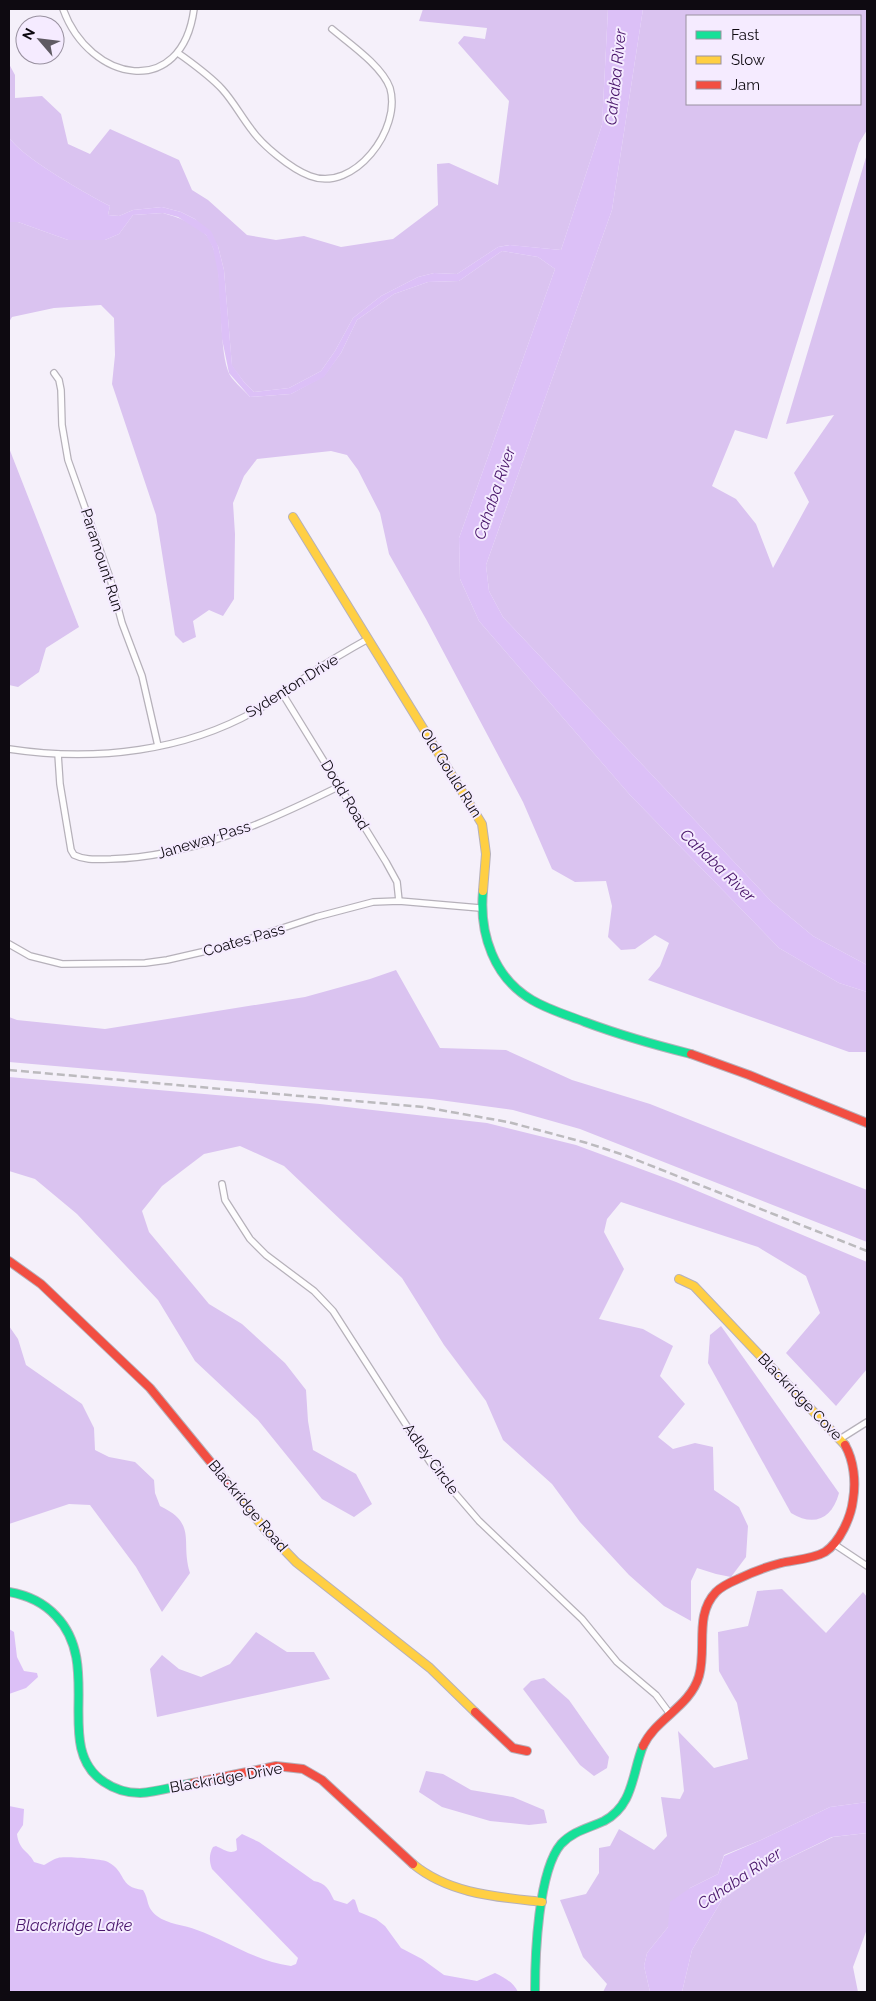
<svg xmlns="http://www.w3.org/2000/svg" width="876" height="2001" font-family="Raleway,sans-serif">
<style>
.forest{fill:#dac3f0;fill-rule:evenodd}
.water{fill:#dcc0f7}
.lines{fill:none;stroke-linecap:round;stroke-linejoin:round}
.street-casing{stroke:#b6b1ba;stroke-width:8}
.fast-casing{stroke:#b6b1ba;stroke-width:10}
.slow-casing{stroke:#b6b1ba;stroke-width:10}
.jam-casing{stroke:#b6b1ba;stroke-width:10}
.street{stroke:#fefdfe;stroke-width:5.5}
.fast{stroke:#16e098;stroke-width:8}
.slow{stroke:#ffcf43;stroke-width:8}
.jam{stroke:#f24e42;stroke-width:8}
.rail{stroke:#bcbabe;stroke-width:2.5;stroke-dasharray:8 4;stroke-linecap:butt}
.labels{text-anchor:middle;stroke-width:4;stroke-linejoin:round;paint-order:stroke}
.street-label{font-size:15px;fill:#0e0a11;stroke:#f5ebff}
.water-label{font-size:16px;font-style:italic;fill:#49166b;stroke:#f5ebff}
</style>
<rect width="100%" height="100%" fill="#f5f0fa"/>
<g class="forest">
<path d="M423,9H608L602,125L561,250L509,245L498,247L457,274L434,273L418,277L381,296L353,318L335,351L321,371L289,388L254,392L244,382L232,366L224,270L218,246L195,219L181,212L162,207L133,210L119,216L108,215L110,206C87,194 21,157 9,137V64L15,75V98L42,96L61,114L68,144L90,154L110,129L179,160L192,190L208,200L247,235L276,240L304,236L341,247L393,239L438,205L437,164L449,163L498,185L509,101L458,43L464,36L485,39L487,28L419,21Z"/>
<path d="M643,9H867V130L859,143L767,439L735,430L712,486L736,499L756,524L773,568L809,502L794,473L834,415L786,424L867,154V965L813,936L772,902L503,617L489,591L486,565L612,210ZM687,16H860V104H687Z"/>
<path d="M163,213C177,217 197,224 207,236C227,262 216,336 228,371C231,380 244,390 250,397L291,394L324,376L341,353L357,320L394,294L428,282L459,281L502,251L538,257L555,269L459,538L460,579L479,621L630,795L779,948L839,983L867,992V1052H849L648,980L660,966L669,943L655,935L635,949L621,950L608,937L612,906L606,881L575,882L552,869L523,802L426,619L389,554L380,513L358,470L347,455L331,451L257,459L244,476L233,503L235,534L234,599L223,616L209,610L193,621L196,637L183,643L175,635L156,515L112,384L115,355L114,318L101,305L54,308L12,317L9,322V222H18L68,240H105L119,234L133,215Z"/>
<polygon points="9,448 79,627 46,648 39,672 18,687 9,685"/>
<polygon points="396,970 440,1048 506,1050 572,1080 650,1104 867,1190 867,1242 580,1129 513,1110 432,1099 9,1062 9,1017 17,1020 105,1029 305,997 370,979"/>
<polygon points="9,1077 320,1104 487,1123 576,1145 676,1182 867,1262 867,1369 836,1406 786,1353 820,1313 806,1276 758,1247 621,1202 607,1219 604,1232 624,1269 599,1319 643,1329 673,1346 660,1376 685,1404 658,1437 673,1449 695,1443 713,1447 714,1490 739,1507 748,1526 746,1557 731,1577 716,1574 697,1568 691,1581 691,1621 664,1606 629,1575 580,1522 552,1484 503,1440 486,1401 444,1345 402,1278 284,1166 240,1146 204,1154 162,1186 142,1211 149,1232 209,1304 242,1324 285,1363 306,1390 308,1421 313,1450 356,1474 372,1504 354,1517 322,1499 258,1420 195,1361 158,1300 77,1214 35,1179 9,1171"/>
<path d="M9,1326L18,1339L26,1365L82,1404L94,1428L95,1450L109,1457L135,1462L154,1480L155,1493L160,1506C198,1524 180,1541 190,1573L162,1612L136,1567L90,1505L69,1504L9,1524Z"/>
<path d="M721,1326L839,1493C832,1519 814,1527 791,1513L708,1363L710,1335Z"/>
<polygon points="782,1589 826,1633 863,1592 867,1597 867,1802 830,1807 761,1840 724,1855 718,1874 690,1888 668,1927 647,1953 644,1966 650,1992 603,1992 607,1984 583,1957 560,1900 586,1894 599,1873 599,1848 610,1846 619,1829 654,1850 667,1836 661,1797 680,1799 684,1791 678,1731 714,1768 748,1759 737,1703 719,1671 718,1632 748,1626 757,1591"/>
<polygon points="256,1632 287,1652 314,1652 330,1679 157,1717 150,1669 162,1655 179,1669 201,1677 230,1664"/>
<polygon points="544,1678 569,1700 609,1757 607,1768 594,1776 580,1765 523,1689 531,1681"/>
<polygon points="426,1771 443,1774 471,1790 513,1797 544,1810 547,1823 529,1825 490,1821 442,1807 419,1792"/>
<polygon points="867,1833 867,1929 853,1967 858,1992 682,1992 692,1950 722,1900 762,1871 833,1837"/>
</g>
<g class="water">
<path d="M608,9H643L612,210L486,565L489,591L503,617L772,902L813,936L867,965V992L839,983L779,948L630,795L479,621L460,579L459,538L555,269L538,257L502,251L459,281L428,282L394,294L357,320L341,353L324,377L291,394L250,397L229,373L222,339L218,273L213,248L206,235L178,217L163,213L133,215L119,234L105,240H68L18,222H9V137C21,157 87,194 110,206L108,215L119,216L133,210L162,207L181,212L195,219L211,231L218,246L224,270L232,365L244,382L254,392L289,388L321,371L335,351L353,318L381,296L418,277L434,273L457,274L498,247L510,245L561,250L602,125Z"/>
<polygon points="9,1629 14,1632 17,1657 24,1671 37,1673 38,1677 26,1688 9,1694"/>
<polygon points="867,1802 867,1833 832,1837 762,1871 722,1900 692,1950 682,1992 650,1992 644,1966 647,1953 668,1927 670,1902 690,1888 718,1874 724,1856 761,1840 830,1807"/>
<path d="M9,1806L24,1809L23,1825L17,1834C19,1851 29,1851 34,1862L44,1865C48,1863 53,1859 58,1858C63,1856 103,1859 108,1862C127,1872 118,1887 143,1890C150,1901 145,1906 157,1916C167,1924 185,1925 197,1930C228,1941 257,1962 291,1966L296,1964L298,1958L212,1869C209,1861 209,1854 213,1847L216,1846C223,1849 230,1855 237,1850L236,1839L242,1834L259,1842L314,1881C326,1883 329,1890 334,1900L347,1904L353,1899L355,1900L359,1912L376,1919L385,1926L401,1948L422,1959L444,1975L477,1981L495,1973C505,1978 513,1982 518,1992H9Z"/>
</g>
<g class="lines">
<g class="street-casing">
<g id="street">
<path d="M63,9C90,83 182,100 194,9"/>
<path d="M178,53C193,64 209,75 222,89C233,101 241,116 251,129C262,145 291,169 310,176C354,193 402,129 390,88C382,66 350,44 332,29"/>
<polyline points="54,373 59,380 61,390 62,425 68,460 110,578 122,623 142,676 158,746"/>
<polyline points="282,693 386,862 397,882 399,901"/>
<path d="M9,749C94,762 187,752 262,707C279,697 294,685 310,674C328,662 348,650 368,639"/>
<path d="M58,754L60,784L71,850L74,855C86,861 99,859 111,859C192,857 269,821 340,786"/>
<polyline points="9,944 30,956 62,964 145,963 167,960 228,946 316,917 373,902 399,901 480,908"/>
<polyline points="222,1184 225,1200 250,1239 266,1255 314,1291 333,1311 430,1462 448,1485 479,1521 582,1619 617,1662 656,1695 670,1714"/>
<polyline points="840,1439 867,1422"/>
<polyline points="834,1544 867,1566"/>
</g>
</g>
<g class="fast-casing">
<g id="fast">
<path d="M483,891C479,934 494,978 532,1000C549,1010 567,1015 585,1022C620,1035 655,1045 691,1054"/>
<path d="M9,1592C27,1595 44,1603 56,1616C104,1666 52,1748 104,1782C114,1789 128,1793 140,1793C157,1792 176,1786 193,1783"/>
<path d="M535,1992C535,1956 538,1871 561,1844C573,1831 589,1828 604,1821C634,1805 632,1773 643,1746"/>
</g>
</g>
<g class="slow-casing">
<g id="slow">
<polyline points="293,517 482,824 486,854 483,891"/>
<polyline points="679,1279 694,1286 845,1445"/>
<polyline points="231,1487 267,1532 296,1562 430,1668 475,1712"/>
<path d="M413,1864C449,1894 498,1897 542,1902"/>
</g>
</g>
<g class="jam-casing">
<g id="jam">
<polyline points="691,1054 749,1075 867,1123"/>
<polyline points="9,1261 41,1284 150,1388 231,1487"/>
<polyline points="475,1712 513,1748 527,1751"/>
<path d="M643,1746C656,1718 690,1707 699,1676C707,1648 694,1615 716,1592C722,1586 731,1582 738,1579C752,1572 766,1567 781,1563C794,1560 813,1559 825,1552C840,1542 851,1517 853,1500C856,1482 854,1461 845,1445"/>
<polyline points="193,1783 276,1766 303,1769 322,1780 413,1864"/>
</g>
</g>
<use href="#street" class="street"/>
<use href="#fast" class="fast"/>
<use href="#slow" class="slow"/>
<use href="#jam" class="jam"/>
<polyline class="rail" points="9,1070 423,1107 508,1122 587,1143 624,1155 867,1251"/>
</g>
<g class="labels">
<g class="street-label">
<text transform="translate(102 560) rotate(72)" y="5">Paramount Run</text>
<text transform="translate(292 686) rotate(-32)" y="5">Sydenton Drive</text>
<text transform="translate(451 773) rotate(58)" y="5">Old Gould Run</text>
<text transform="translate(345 795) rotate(59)" y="5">Dodd Road</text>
<text transform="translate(204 840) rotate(-17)" y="5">Janeway Pass</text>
<text transform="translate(244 940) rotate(-16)" y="5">Coates Pass</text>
<text transform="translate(800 1397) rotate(46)" y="5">Blackridge Cove</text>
<text transform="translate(431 1459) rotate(54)" y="5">Adley Circle</text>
<text transform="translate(248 1506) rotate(50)" y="5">Blackridge Road</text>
<text transform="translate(226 1778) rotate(-10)" y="5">Blackridge Drive</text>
</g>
<g class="water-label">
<text transform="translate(615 77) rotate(-84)" y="6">Cahaba River</text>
<text transform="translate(494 493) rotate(-71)" y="6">Cahaba River</text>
<text transform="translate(718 865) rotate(44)" y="6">Cahaba River</text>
<text transform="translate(739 1878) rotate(-34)" y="6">Cahaba River</text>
<text x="74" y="1931">Blackridge Lake</text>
</g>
</g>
<rect width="876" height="2001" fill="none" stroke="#0e0a11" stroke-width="20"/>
<rect x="686" y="15" width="175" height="90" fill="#f5ebff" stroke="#9991a0"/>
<rect x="696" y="31" width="25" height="8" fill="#16e098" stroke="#9991a0"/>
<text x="731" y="40" font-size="15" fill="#0e0a11">Fast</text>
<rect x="696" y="56" width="25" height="8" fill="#ffcf43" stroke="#9991a0"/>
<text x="731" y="65" font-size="15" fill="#0e0a11">Slow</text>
<rect x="696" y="81" width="25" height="8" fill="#f24e42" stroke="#9991a0"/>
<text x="731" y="90" font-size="15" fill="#0e0a11">Jam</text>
<g transform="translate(40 40) rotate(298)"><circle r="24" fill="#f5ebff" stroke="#9991a0"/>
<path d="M0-4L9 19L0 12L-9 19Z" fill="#5f5a63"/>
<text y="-8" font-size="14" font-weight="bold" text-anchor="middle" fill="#0e0a11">N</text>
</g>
</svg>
